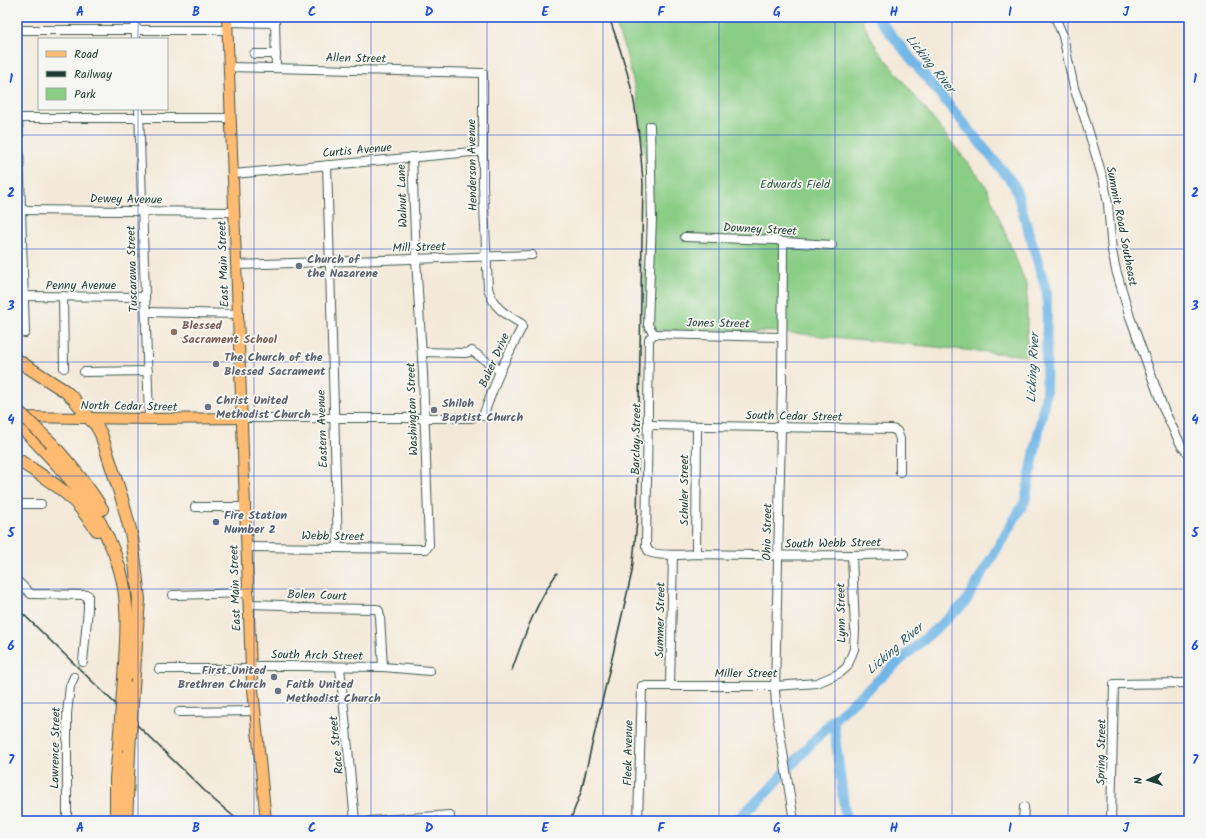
<svg xmlns="http://www.w3.org/2000/svg" width="1206" height="838" font-family="Kalam,sans-serif">
<style>
.green{fill:#8acd85;stroke:#54855c}
.lines{fill:none;stroke-linecap:round;stroke-linejoin:round}
.river{stroke:#6fb6e6;stroke-width:10}
.minor-casing{stroke:#3f574d;stroke-width:10}
.major-casing{stroke:#3f574d;stroke-width:12}
.highway-casing{stroke:#3f574d;stroke-width:14}
.minor{stroke:#fff;stroke-width:8}
.major{stroke:#ffbb71;stroke-width:10}
.highway{stroke:#ffbb71;stroke-width:12}
.rail{stroke:#1f3d34;stroke-width:1.5}
.highway-bridge-casing{stroke:#3f574d;stroke-width:14;stroke-linecap:butt}
.highway-bridge{stroke:#ffbb71;stroke-width:12}
.grid{fill:none;stroke:#1d4ed8;stroke-width:1;stroke-opacity:0.55}
.worship-dot{fill:#6b7280;stroke:#f6f6f2;stroke-width:1.5}
.education-dot{fill:#8d6e63;stroke:#f6f6f2;stroke-width:1.5}
.service-dot{fill:#5c6f8a;stroke:#f6f6f2;stroke-width:1.5}
.labels{text-anchor:middle;stroke-width:3.5;stroke-linejoin:round;paint-order:stroke}
.street-label{font-size:12px;fill:#1f3d34;stroke:#f6f6f2}
.park-label{font-size:12px;fill:#345a44;stroke:#f6f6f2}
.worship-label{font-size:12px;font-weight:bold;fill:#5b616d;stroke:#f6f6f2;text-anchor:start}
.education-label{font-size:12px;font-weight:bold;fill:#785e54;stroke:#f6f6f2;text-anchor:start}
.service-label{font-size:12px;font-weight:bold;fill:#4e5e75;stroke:#f6f6f2;text-anchor:start}
.water-label{font-size:13px;font-style:italic;fill:#335b60;stroke:#f6f6f2}
.neatline{fill:none;stroke:#1d4ed8;stroke-width:1.5}
.grid-label{font-size:13px;text-anchor:middle;font-weight:bold;fill:#1d4ed8}
</style>
<rect width="100%" height="100%" fill="#f6f6f2"/>
<filter id="ink" filterUnits="userSpaceOnUse"><feTurbulence type="fractalNoise" baseFrequency=".025" numOctaves="2"/><feDisplacementMap in="SourceGraphic" scale="8" xChannelSelector="R" yChannelSelector="G"/><feConvolveMatrix kernelMatrix="1 2 1 2 8 2 1 2 1" color-interpolation-filters="sRGB"/></filter>
<filter id="wash" filterUnits="userSpaceOnUse"><feTurbulence type="fractalNoise" baseFrequency=".012" numOctaves="4" result="noise"/><feDisplacementMap in="SourceGraphic" scale="16" xChannelSelector="R" yChannelSelector="G"/><feGaussianBlur stdDeviation="0.9" result="paint"/><feColorMatrix in="noise" values="0 0 0 0 0 0 0 0 0 0 0 0 0 0 0 0 0 1.4 0 .05"/><feComposite in="paint" operator="in"/></filter>
<g filter="url(#wash)">
<rect width="100%" height="100%" fill="#f4e9d9"/>
<polygon class="green" points="613,17 860,17 876,47 986,186 1027,286 1027,356 781,332 643,330 646,163 638,100 626,53"/>
<g class="lines">
<g class="river">
<polyline points="833,720 846,821"/>
<polyline points="735,821 767,792 833,720 965,603 1025,501 1046,394 1047,293 1015,186 877,17"/>
</g>
</g>
</g>
<g filter="url(#ink)">
<g class="lines">
<g class="minor-casing">
<g id="minor">
<polyline points="135,17 136,39"/>
<polyline points="275,17 276,68"/>
<polyline points="1055,17 1063,36 1074,88 1084,116 1104,182 1108,204 1112,251 1116,270 1130,317 1164,410 1181,445 1189,455"/>
<polyline points="227,22 275,23"/>
<polyline points="17,30 228,30"/>
<polyline points="254,54 276,54"/>
<path d="M229,67L483,73V186L488,288C493,308 505,314 522,324V327L500,371L483,416"/>
<polyline points="139,109 149,419"/>
<polyline points="17,118 231,118"/>
<polyline points="18,118 25,333"/>
<polyline points="650,126 652,218 648,325 654,334"/>
<polyline points="327,165 338,548"/>
<polyline points="233,174 483,151"/>
<polyline points="17,210 234,212"/>
<polyline points="685,237 777,240 783,242 832,245"/>
<polyline points="783,242 782,386 775,691 777,715 794,821"/>
<polyline points="236,265 532,255"/>
<polyline points="17,296 145,297"/>
<polyline points="63,296 64,368"/>
<polyline points="146,312 238,314"/>
<path d="M654,334L649,339L646,546L649,552C660,557 687,554 700,554C768,556 836,556 904,554"/>
<polyline points="654,334 782,337"/>
<polyline points="422,352 466,353 472,351 500,371"/>
<polyline points="84,372 148,371"/>
<polyline points="241,418 472,418"/>
<polyline points="648,425 892,429 897,431 900,439 900,472"/>
<polyline points="17,504 41,504"/>
<polyline points="195,507 245,507"/>
<polyline points="246,547 423,549 426,549 429,545 423,373 416,259 412,157"/>
<polyline points="696,554 697,426"/>
<polyline points="17,581 31,594 88,595 88,609 83,662"/>
<polyline points="173,595 248,593"/>
<polyline points="248,604 283,605 296,608 377,609 379,611 380,617 383,667"/>
<polyline points="340,667 355,821"/>
<polyline points="159,669 251,669 258,666 297,666 383,667 430,671"/>
<polyline points="670,685 673,555"/>
<polyline points="179,712 255,711"/>
<polyline points="67,821 67,714 70,686 74,677"/>
<polyline points="370,821 450,815 450,821"/>
<polyline points="638,821 642,686 775,686 817,683 840,673 847,667 854,649 855,629 852,556"/>
<polyline points="1023,821 1024,807"/>
<polyline points="1111,821 1114,684 1189,683"/>
</g>
</g>
<g class="major-casing">
<g id="major">
<polyline points="227,17 251,669 266,821"/>
<polyline points="19,417 149,419 241,418"/>
</g>
</g>
<g class="highway-casing">
<g id="highway">
<polyline points="17,360 65,391 74,399 89,418 96,425 101,434 122,499 132,537 139,599 133,688"/>
<path d="M17,423C60,465 103,510 120,570C130,604 126,643 124,679"/>
<path d="M51,443C70,464 87,484 102,509"/>
<path d="M17,459C34,471 54,482 70,497C80,506 88,518 97,530"/>
<polyline points="116,821 116,778 119,745"/>
<polyline points="126,821 129,752"/>
</g>
</g>
<use href="#minor" class="minor"/>
<use href="#major" class="major"/>
<use href="#highway" class="highway"/>
<g class="rail">
<polyline points="17,608 213,799 239,821"/>
<path d="M512,670C524,636 536,603 557,573"/>
<path d="M570,821L581,792L594,736L632,572L637,521L643,183C641,154 639,126 633,97C628,70 618,43 609,17"/>
</g>
<g class="highway-bridge-casing">
<g id="highway-bridge">
<polyline points="17,410 51,443"/>
<polyline points="119,745 124,679"/>
<polyline points="129,752 133,688"/>
</g>
</g>
<use href="#highway-bridge" class="highway-bridge"/>
</g>
</g>
<path class="grid" d="M138,17V39M254,17V821M371,17V821M487,17V821M603,17V821M719,17V821M835,17V821M952,17V821M1068,17V821M138,109V821M17,135H1189M17,249H1189M17,362H1189M17,476H1189M17,589H1189M17,703H1189"/>
<g class="worship-dot">
<circle cx="299" cy="266" r="4"/>
<circle cx="216" cy="364" r="4"/>
<circle cx="208" cy="407" r="4"/>
<circle cx="434" cy="410" r="4"/>
<circle cx="274" cy="677" r="4"/>
<circle cx="278" cy="691" r="4"/>
</g>
<circle class="education-dot" cx="174" cy="332" r="4"/>
<circle class="service-dot" cx="216" cy="522" r="4"/>
<g class="labels">
<g class="street-label">
<text transform="translate(356 58) rotate(1)" y="4">Allen Street</text>
<text transform="translate(357 150) rotate(-5)" y="4">Curtis Avenue</text>
<text transform="translate(472 165) rotate(-91)" y="4">Henderson Avenue</text>
<text transform="translate(402 196) rotate(-92)" y="4">Walnut Lane</text>
<text transform="translate(126 199) rotate(1)" y="4">Dewey Avenue</text>
<text transform="translate(1122 226) rotate(79)" y="4">Summit Road Southeast</text>
<text transform="translate(760 229) rotate(3)" y="4">Downey Street</text>
<text transform="translate(419 247) rotate(-2)" y="4">Mill Street</text>
<text transform="translate(223 264) rotate(-92)" y="4">East Main Street</text>
<text transform="translate(132 269) rotate(-92)" y="4">Tuscarawa Street</text>
<text x="81" y="289">Penny Avenue</text>
<text transform="translate(718 323) rotate(1)" y="4">Jones Street</text>
<text transform="translate(494 360) rotate(-66)" y="4">Baker Drive</text>
<text transform="translate(129 406) rotate(1)" y="4">North Cedar Street</text>
<text transform="translate(412 409) rotate(-92)" y="4">Washington Street</text>
<text transform="translate(794 416) rotate(1)" y="4">South Cedar Street</text>
<text transform="translate(322 429) rotate(-92)" y="4">Eastern Avenue</text>
<text transform="translate(636 439) rotate(-89)" y="4">Barclay Street</text>
<text transform="translate(684 490) rotate(-90)" y="4">Schuler Street</text>
<text transform="translate(767 532) rotate(-89)" y="4">Ohio Street</text>
<text transform="translate(333 536) rotate(1)" y="4">Webb Street</text>
<text transform="translate(833 543) rotate(-1)" y="4">South Webb Street</text>
<text transform="translate(235 588) rotate(-92)" y="4">East Main Street</text>
<text transform="translate(317 595) rotate(2)" y="4">Bolen Court</text>
<text transform="translate(841 613) rotate(-91)" y="4">Lynn Street</text>
<text transform="translate(660 620) rotate(-89)" y="4">Summer Street</text>
<text transform="translate(317 655) rotate(1)" y="4">South Arch Street</text>
<text x="746" y="677">Miller Street</text>
<text transform="translate(336 745) rotate(-96)" y="4">Race Street</text>
<text transform="translate(55 748) rotate(-89)" y="4">Lawrence Street</text>
<text transform="translate(1101 752) rotate(-89)" y="4">Spring Street</text>
<text transform="translate(628 753) rotate(-89)" y="4">Fleek Avenue</text>
</g>
<g class="park-label">
<text x="795" y="188">Edwards Field</text>
</g>
<g class="worship-label">
<text x="307" y="263">Church of<tspan x="307" dy="14">the Nazarene</tspan></text>
<text x="224" y="361">The Church of the<tspan x="224" dy="14">Blessed Sacrament</tspan></text>
<text x="216" y="404">Christ United<tspan x="216" dy="14">Methodist Church</tspan></text>
<text x="442" y="407">Shiloh<tspan x="442" dy="14">Baptist Church</tspan></text>
<text x="266" y="674" text-anchor="end">First United<tspan x="266" dy="14">Brethren Church</tspan></text>
<text x="286" y="688">Faith United<tspan x="286" dy="14">Methodist Church</tspan></text>
</g>
<g class="education-label">
<text x="182" y="329">Blessed<tspan x="182" dy="14">Sacrament School</tspan></text>
</g>
<g class="service-label">
<text x="224" y="519">Fire Station<tspan x="224" dy="14">Number 2</tspan></text>
</g>
<g class="water-label">
<text transform="translate(931 63) rotate(51)" y="5">Licking River</text>
<text transform="translate(1032 368) rotate(-87)" y="5">Licking River</text>
<text transform="translate(894 648) rotate(-41)" y="5">Licking River</text>
</g>
</g>
<rect width="1206" height="838" fill="none" stroke="#f6f6f2" stroke-width="44"/>
<rect x="38" y="38" width="130" height="72" fill="#f6f6f2" stroke="#a0aca6"/>
<rect x="46" y="51" width="20" height="6" fill="#ffbb71" stroke="#a0aca6"/>
<text x="74" y="58" font-size="12" fill="#1f3d34">Road</text>
<rect x="46" y="71" width="20" height="6" fill="#1f3d34" stroke="#a0aca6"/>
<text x="74" y="78" font-size="12" fill="#1f3d34">Railway</text>
<rect x="46" y="88" width="20" height="12" fill="#8acd85" stroke="#a0aca6"/>
<text x="74" y="98" font-size="12" fill="#1f3d34">Park</text>
<g transform="translate(1148 780) rotate(266)" stroke="#f6f6f2" stroke-width="3" paint-order="stroke">
<path d="M0-3L7 15L0 10L-7 15Z" fill="#1f3d34"/>
<text y="-6" font-size="11" font-weight="bold" text-anchor="middle" fill="#1f3d34">N</text>
</g>
<rect x="22" y="22" width="1162" height="794" class="neatline"/>
<g class="grid-label">
<text x="80" y="16">A</text>
<text x="196" y="16">B</text>
<text x="312" y="16">C</text>
<text x="429" y="16">D</text>
<text x="545" y="16">E</text>
<text x="661" y="16">F</text>
<text x="777" y="16">G</text>
<text x="894" y="16">H</text>
<text x="1010" y="16">I</text>
<text x="1126" y="16">J</text>
<text x="11" y="83">1</text>
<text x="1195" y="83">1</text>
<text x="11" y="197">2</text>
<text x="1195" y="197">2</text>
<text x="11" y="310">3</text>
<text x="1195" y="310">3</text>
<text x="11" y="424">4</text>
<text x="1195" y="424">4</text>
<text x="11" y="537">5</text>
<text x="1195" y="537">5</text>
<text x="11" y="650">6</text>
<text x="1195" y="650">6</text>
<text x="11" y="764">7</text>
<text x="1195" y="764">7</text>
<text x="80" y="832">A</text>
<text x="196" y="832">B</text>
<text x="312" y="832">C</text>
<text x="429" y="832">D</text>
<text x="545" y="832">E</text>
<text x="661" y="832">F</text>
<text x="777" y="832">G</text>
<text x="894" y="832">H</text>
<text x="1010" y="832">I</text>
<text x="1126" y="832">J</text>
</g>
</svg>
